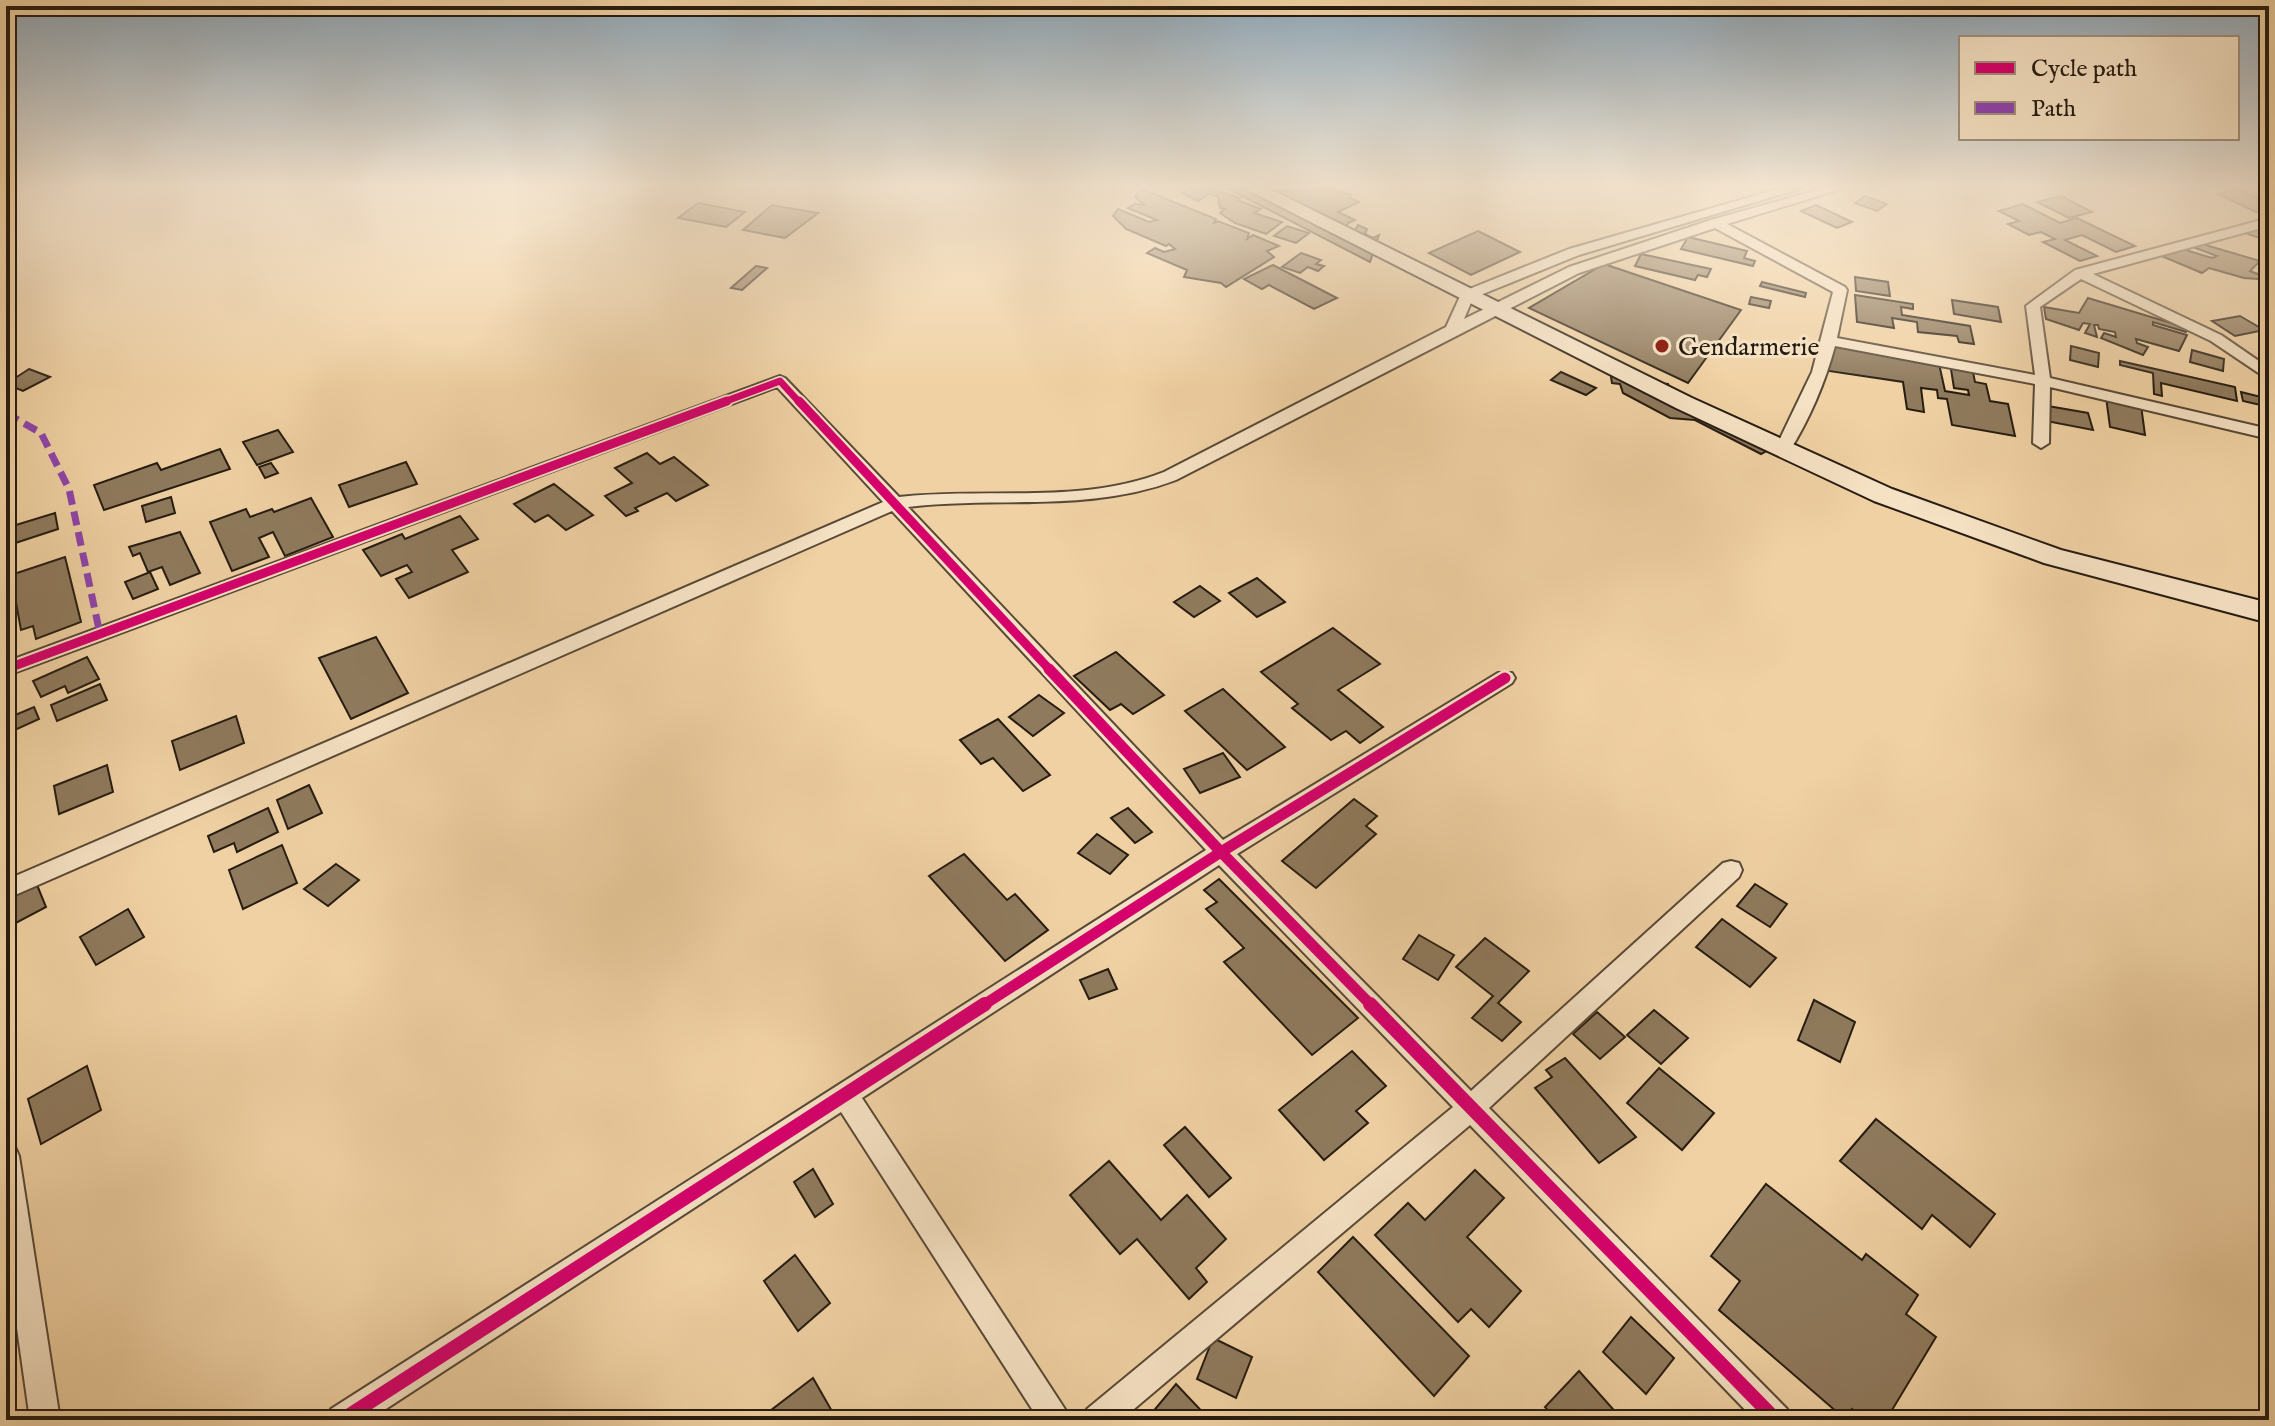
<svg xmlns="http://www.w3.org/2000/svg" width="2275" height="1426" font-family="'IM FELL English',serif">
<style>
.building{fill:#8f7a5d;stroke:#261c11;stroke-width:2}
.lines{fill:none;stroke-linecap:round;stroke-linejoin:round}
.street-casing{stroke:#584936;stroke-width:4}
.secondary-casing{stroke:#261c11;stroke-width:4}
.street{fill:#f5e1c3;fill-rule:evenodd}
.secondary{fill:#f5e1c3;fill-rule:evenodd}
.quiet{stroke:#8e44ad;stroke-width:7;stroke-dasharray:14 7;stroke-linecap:butt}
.cycleway-far3-casing{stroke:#f5e1c3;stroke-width:10}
.cycleway-far2-casing{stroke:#f5e1c3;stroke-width:13}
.cycleway-far1-casing{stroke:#f5e1c3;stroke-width:16}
.cycleway-casing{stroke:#f5e1c3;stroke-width:19}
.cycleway-far3{stroke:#d6006c;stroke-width:7}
.cycleway-far2{stroke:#d6006c;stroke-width:9}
.cycleway-far1{stroke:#d6006c;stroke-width:11}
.cycleway{stroke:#d6006c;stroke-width:14}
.poi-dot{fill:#8f2418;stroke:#f5e1c3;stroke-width:3}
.labels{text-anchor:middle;stroke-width:6;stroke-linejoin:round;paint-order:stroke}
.far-poi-label{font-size:26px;fill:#261c11;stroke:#f5e1c3;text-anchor:start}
</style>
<rect width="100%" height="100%" fill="#f0d1a3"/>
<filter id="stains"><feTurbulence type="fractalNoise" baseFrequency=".0025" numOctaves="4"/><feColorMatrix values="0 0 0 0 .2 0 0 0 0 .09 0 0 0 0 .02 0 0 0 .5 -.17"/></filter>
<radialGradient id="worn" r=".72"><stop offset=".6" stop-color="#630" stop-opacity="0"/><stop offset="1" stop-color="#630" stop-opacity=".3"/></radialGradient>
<g class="building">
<polygon points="1189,188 1210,188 1240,198 1237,200 1261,209 1254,213 1282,222 1266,234 1235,223 1220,213 1225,209 1220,208 1218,197 1209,194 1198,201 1183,193"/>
<polygon points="1227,188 1297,191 1330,188 1351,195 1350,198 1359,202 1338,212 1355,220 1348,223 1345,230 1355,231 1358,225 1367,229 1365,234 1373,238 1379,235 1370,262"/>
<polygon points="1141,189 1216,219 1213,224 1218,221 1249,233 1247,239 1253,235 1279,246 1267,251 1274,257 1226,287 1221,283 1184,277 1187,270 1147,253 1155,248 1164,252 1175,249 1169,244 1166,246 1126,229 1113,216 1118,209 1149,222 1157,220 1128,208 1135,204 1144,205 1135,197"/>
<polygon points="2238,189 2269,203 2269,208 2256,212 2218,194"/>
<polygon points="1865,196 1887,204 1877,211 1855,203"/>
<polygon points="2061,196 2092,212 2069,218 2037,202"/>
<polygon points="698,203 745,212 726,227 678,218"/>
<polygon points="2023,204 2060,223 2077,218 2135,246 2116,252 2082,235 2065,240 2097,256 2080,261 2043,242 2055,239 2041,232 2029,235 2008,224 2019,221 1999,211"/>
<polygon points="772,205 818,213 785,238 743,230"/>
<polygon points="1816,205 1852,222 1837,228 1801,211"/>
<polygon points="2266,222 2269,224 2269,241 2248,234"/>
<polygon points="1287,226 1309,233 1296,243 1274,236"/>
<polygon points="1478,231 1520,252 1471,275 1429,253"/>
<polygon points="1688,237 1747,251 1744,258 1755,261 1753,266 1681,249"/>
<polygon points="2192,241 2260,261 2250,271 2263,276 2258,279 2244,278 2209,268 2202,273 2159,255 2176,247 2212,258 2217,256 2185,244"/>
<polygon points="1301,253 1321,260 1316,264 1324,266 1318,271 1308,267 1300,273 1282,267"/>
<polygon points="1641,254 1711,269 1707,277 1698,275 1695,280 1635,266"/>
<polygon points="1604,264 1741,310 1688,383 1529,308"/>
<polygon points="1273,265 1337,298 1314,309 1269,285 1262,289 1244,279"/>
<polygon points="756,266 767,268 742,290 731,288"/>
<polygon points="1855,277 1888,282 1890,296 1856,291"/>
<polygon points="1762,282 1806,293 1805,297 1760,286"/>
<polygon points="1855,295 1913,304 1913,309 1901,307 1902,315 1970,326 1974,344 1959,342 1957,336 1918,332 1917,322 1892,318 1894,328 1857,322"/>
<polygon points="1751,297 1771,301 1769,308 1749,304"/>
<polygon points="2088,298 2188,328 2186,332 2153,322 2153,325 2187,335 2179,351 2136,339 2137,343 2148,347 2143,355 2101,338 2104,333 2116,337 2115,332 2099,329 2098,325 2094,325 2097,337 2085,333 2090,324 2083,323 2079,330 2046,319 2044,307 2079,313"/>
<polygon points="1952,300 1998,307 2001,322 1954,314"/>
<polygon points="2240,316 2264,330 2235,336 2212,321"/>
<polygon points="1820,340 1938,359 1945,391 1969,395 1968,390 1954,388 1950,363 1972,367 1975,382 1986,384 1990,401 2008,404 2015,436 1952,425 1947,399 1938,398 1937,390 1921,388 1924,412 1907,409 1903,382 1822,370"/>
<polygon points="2071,346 2099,353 2098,367 2070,360"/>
<polygon points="2192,350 2224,359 2223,371 2190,362"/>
<polygon points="2120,361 2235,387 2237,401 2161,383 2162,396 2154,394 2153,373 2120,365"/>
<polygon points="1626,368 1654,383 1668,384 1671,390 1770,449 1761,454 1695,420 1670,418 1623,393 1620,384 1612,383 1611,377"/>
<polygon points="29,369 50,377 23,391 6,384"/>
<polygon points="1561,372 1596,388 1586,395 1551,380"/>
<polygon points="2241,392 2269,399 2269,407 2243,401"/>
<polygon points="2106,397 2141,405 2145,435 2110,427"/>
<polygon points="2042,405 2088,413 2093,430 2046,421"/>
<polygon points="278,430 293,452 257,465 243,442"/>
<polygon points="220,449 230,469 104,510 94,485 157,463 161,470"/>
<polygon points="647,453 660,464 674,457 708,485 676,501 667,493 635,508 638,511 626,516 605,496 632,483 615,468"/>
<polygon points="406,462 417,484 349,507 339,485"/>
<polygon points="271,463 278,473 265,478 259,467"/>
<polygon points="554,484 593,515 566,530 548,515 535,522 514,504"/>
<polygon points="171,497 175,513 146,522 142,506"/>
<polygon points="311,498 333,537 285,556 273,532 259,538 269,557 232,571 210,522 246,509 250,517 272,509 274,512"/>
<polygon points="55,513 58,529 6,546 6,528"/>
<polygon points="460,516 478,539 452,550 468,572 409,598 396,579 412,572 407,565 381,576 363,550 402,534 405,539"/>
<polygon points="180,532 200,573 170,585 162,567 148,572 140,553 133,556 129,547"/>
<polygon points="65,557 81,622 36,639 33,626 21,630 11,575"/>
<polygon points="150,572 158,589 133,599 125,582"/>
<polygon points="1257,578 1285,602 1257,617 1229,593"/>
<polygon points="1200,586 1220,601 1194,617 1174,602"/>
<polygon points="1333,628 1380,664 1338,690 1383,727 1360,743 1346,731 1331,740 1292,708 1298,704 1261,672"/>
<polygon points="376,637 408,693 351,719 319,658"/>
<polygon points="1116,652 1164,695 1133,714 1121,704 1110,710 1074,676"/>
<polygon points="87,657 99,679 68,693 65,686 41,697 33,681"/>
<polygon points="100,684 107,700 57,721 51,705"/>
<polygon points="1223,689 1285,747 1247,770 1185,711"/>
<polygon points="1039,695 1064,713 1033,736 1009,717"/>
<polygon points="34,707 39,719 6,734 6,719"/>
<polygon points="236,716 244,743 180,770 172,741"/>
<polygon points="998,719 1050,775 1023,791 993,758 981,764 960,740"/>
<polygon points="1223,753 1240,777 1200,793 1184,769"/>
<polygon points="107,765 113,792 59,814 54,786"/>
<polygon points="309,785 322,813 288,829 277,800"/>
<polygon points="1354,799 1377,816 1366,826 1376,834 1316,888 1282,861"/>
<polygon points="268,808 278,832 237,852 234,843 214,852 208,836"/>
<polygon points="1128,808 1152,832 1135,843 1111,818"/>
<polygon points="1097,834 1128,855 1110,874 1078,853"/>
<polygon points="282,845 297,883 243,909 229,870"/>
<polygon points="964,854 1007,900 1015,894 1048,930 1005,961 929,876"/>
<polygon points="336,864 359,880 328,906 304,889"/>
<polygon points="33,875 46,907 14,924 12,920 6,923 6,888"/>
<polygon points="1219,879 1358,1018 1312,1055 1224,962 1244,948 1206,909 1217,902 1204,890"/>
<polygon points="1755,884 1787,904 1770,927 1737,906"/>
<polygon points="128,909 144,937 96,965 80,937"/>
<polygon points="1722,919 1776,958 1750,987 1696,947"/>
<polygon points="1419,935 1454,955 1438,980 1403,959"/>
<polygon points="1485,938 1529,971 1498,1003 1521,1022 1502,1041 1472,1018 1493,996 1456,967"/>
<polygon points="1108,969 1117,989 1089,999 1080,980"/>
<polygon points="1814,1000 1855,1022 1840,1062 1798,1040"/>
<polygon points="1654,1010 1688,1038 1661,1064 1627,1035"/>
<polygon points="1597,1012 1625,1037 1600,1059 1573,1034"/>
<polygon points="1352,1051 1386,1086 1356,1111 1368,1123 1324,1160 1279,1110"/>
<polygon points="1565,1058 1636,1137 1599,1163 1535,1088 1552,1077 1546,1070"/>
<polygon points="87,1066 101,1110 41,1144 28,1099"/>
<polygon points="1659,1068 1714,1113 1682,1150 1627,1103"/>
<polygon points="1876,1119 1995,1214 1970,1247 1932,1215 1922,1229 1840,1161"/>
<polygon points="1185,1127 1231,1178 1209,1197 1164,1145"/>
<polygon points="1109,1161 1161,1220 1187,1195 1226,1239 1196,1268 1207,1282 1189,1299 1137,1239 1120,1254 1070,1195"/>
<polygon points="813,1169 833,1204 815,1217 794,1182"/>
<polygon points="1475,1170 1504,1198 1467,1237 1521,1291 1489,1327 1471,1309 1458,1322 1375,1235 1408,1203 1425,1220"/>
<polygon points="1766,1184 1862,1260 1866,1254 1918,1295 1906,1314 1936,1337 1886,1420 1865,1420 1852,1409 1845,1419 1719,1310 1740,1281 1711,1256"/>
<polygon points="1353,1237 1469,1356 1434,1396 1318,1272"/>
<polygon points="795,1255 830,1303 798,1331 764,1281"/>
<polygon points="1631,1317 1674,1358 1646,1394 1603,1352"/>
<polygon points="1213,1338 1252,1357 1236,1398 1197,1379"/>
<polygon points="1579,1371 1620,1417 1617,1420 1556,1420 1545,1407"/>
<polygon points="813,1378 837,1420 758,1420"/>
<polygon points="1176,1384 1210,1420 1146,1420"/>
</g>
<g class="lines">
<g class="street-casing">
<g id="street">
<path d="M1782,188H1802L1579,255L1473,298L1464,319L1569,267L1711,220L1824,188H1844L1727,224L1845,287L1847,290L1837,338L2035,375L2026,306L2075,270L2269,218V226L2093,274L2221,335L2269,368V380L2211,341L2081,279L2040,307L2050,378L2269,429V439L2050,387L2049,443L2041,448L2033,443L2035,384L1835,346C1825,383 1809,420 1789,452H1777L1775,449L1812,372L1833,292L1715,228L1579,273L1176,480C1090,513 998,496 908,507L1223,840L1498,673H1512L1515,678L1512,683L1237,854L1471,1091L1723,863L1731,861L1739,863L1742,870L1739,877L1489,1108L1787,1409L1791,1420H1755L1470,1125L1121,1420H1083L1087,1409L1453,1107L1219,865L862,1098L1072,1420H1039L841,1112L369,1420H327L331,1409L1206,850L892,511L6,899V880L883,502L777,387L6,676V662L780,376L785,378L899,497C986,487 1080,505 1164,472L1446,327L1462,292L1569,249Z"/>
<polygon points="2249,188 2264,188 2269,192 2269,201"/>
<polygon points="6,1143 15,1147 19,1156 60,1420 30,1420 6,1250"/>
</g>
</g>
<g class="secondary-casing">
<polygon id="secondary" points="1244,188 1268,188 1692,398 1892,489 2061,550 2269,603 2269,623 2044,563 1874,501 1676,408"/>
</g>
<use href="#street" class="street"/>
<use href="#secondary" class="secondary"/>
<polyline class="quiet" points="6,413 41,433 69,489 100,634"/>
<g class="cycleway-far3-casing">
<polyline id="cycleway-far3" points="721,403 780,381 800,403"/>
</g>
<g class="cycleway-far2-casing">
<g id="cycleway-far2">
<polyline points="799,401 1051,671"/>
<polyline points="6,669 727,401"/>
</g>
</g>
<g class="cycleway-far1-casing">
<g id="cycleway-far1">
<polyline points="1049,669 1221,852 1372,1006"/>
<polyline points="982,1006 1221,852 1505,678"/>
</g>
</g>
<g class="cycleway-casing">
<g id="cycleway">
<polyline points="1370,1004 1776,1420"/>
<polyline points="342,1420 985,1004"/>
</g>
</g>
<use href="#cycleway-far3" class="cycleway-far3"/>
<use href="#cycleway-far2" class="cycleway-far2"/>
<use href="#cycleway-far1" class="cycleway-far1"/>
<use href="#cycleway" class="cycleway"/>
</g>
<linearGradient id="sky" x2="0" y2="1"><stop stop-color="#8fa7b8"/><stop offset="0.48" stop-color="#f8ead6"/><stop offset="1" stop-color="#f8ead6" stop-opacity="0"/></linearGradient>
<rect width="2275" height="388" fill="url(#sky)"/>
<circle class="poi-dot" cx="1662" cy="346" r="8"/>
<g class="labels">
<g class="far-poi-label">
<text x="1678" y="355">Gendarmerie</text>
</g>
</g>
<rect width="2275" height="1426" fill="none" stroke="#f0d1a3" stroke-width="32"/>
<rect x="8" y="8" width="2259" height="1410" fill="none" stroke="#261c11" stroke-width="4"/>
<rect x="16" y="16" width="2243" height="1394" fill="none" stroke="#261c11" stroke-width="2"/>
<rect x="1959" y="36" width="280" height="104" fill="#f5e1c3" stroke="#a2927c" stroke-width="2"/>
<rect x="1975" y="62" width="40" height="12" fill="#d6006c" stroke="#a2927c" stroke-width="2"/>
<text x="2031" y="76" font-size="24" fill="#261c11">Cycle path</text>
<rect x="1975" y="102" width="40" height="12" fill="#8e44ad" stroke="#a2927c" stroke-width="2"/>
<text x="2031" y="116" font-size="24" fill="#261c11">Path</text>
<rect width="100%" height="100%" filter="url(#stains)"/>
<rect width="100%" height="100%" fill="url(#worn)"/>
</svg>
